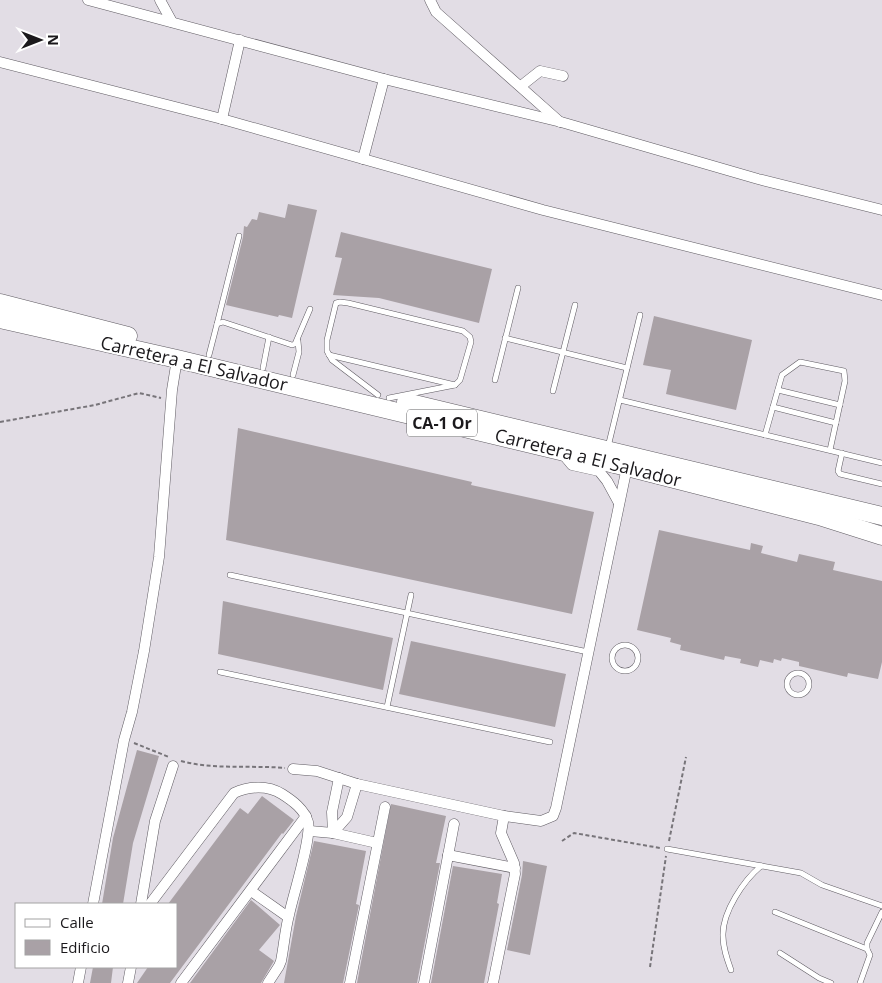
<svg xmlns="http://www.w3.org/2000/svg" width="882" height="983" font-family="'Open Sans',sans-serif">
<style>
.building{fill:#a9a1a6}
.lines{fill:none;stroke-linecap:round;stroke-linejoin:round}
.service-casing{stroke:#5f5b62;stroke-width:6}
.minor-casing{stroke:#5f5b62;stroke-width:11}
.trunk-casing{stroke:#5f5b62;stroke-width:19}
.path{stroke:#777479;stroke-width:2;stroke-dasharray:4 2.5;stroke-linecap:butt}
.service{stroke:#fff;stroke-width:5}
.minor{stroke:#fff;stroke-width:10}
.trunk{stroke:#fff;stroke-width:18}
.labels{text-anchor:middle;stroke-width:4;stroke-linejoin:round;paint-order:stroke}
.shield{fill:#fff;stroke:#5f5e60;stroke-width:1}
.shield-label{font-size:16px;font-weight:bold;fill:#1b191c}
.street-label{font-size:18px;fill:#1b191c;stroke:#fff}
</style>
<rect width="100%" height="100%" fill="#e2dde5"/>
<g class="building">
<polygon points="288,204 317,210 292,318 279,315 278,317 226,305 243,237 244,226 247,227 252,219 257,220 259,212 285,218"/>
<polygon points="341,232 492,269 479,323 379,298 333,295 342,258 335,257"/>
<polygon points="654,316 752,340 736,410 666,394 671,370 643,365"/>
<polygon points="238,428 472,482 471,485 594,512 572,614 226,540"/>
<polygon points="659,530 750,550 751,543 763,546 761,553 797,562 799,554 835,562 833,570 882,581 882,662 878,679 848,673 847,677 799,666 799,662 782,658 781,661 774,659 773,663 760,660 758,667 740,663 741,659 725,656 724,660 680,650 681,645 670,642 671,638 637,630"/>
<polygon points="223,601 393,638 383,690 218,654"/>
<polygon points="411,641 566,674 555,727 399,694"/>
<polygon points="137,750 159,756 133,843 123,904 102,904 113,838"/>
<polygon points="262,796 294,820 283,834 282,833 170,983 137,983 148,967 176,967 176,904 168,904 240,808 248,814"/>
<polygon points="391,804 446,816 436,863 440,863 417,983 357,983"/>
<polygon points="314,841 366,851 356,904 359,905 343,983 284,983 296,916"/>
<polygon points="523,861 547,866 530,955 507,950 522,875"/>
<polygon points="453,866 502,874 497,903 499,904 484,983 431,983"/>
<polygon points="251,900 280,925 259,950 274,961 261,983 190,983"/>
<polygon points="93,967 113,967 111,983 90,983"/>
</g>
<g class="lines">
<g class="service-casing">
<g id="service">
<polyline points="217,324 239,236"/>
<polyline points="505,338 627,368"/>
<polyline points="209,355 217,324 223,322 292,345 295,344 310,309"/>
<polyline points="329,355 455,385"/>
<polyline points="263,368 269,337"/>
<polyline points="293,375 299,352 298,341"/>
<polyline points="495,380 518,288"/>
<polyline points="778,390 840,405"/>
<polyline points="553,391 575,305"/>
<polyline points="378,395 332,360 327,351 327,340 336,303 340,302 348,303 463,331 470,337 471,342 460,380 455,385 389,398"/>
<polyline points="620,400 882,463"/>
<polyline points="773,407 836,423"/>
<polyline points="765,435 782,375 800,362 839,370 844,371 845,381 830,450"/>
<polyline points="608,447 640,315"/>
<polyline points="842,453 838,471 840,474 882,484"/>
<polyline points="230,575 588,652"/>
<circle cx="625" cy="658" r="13"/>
<polyline points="220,672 550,742"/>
<circle cx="798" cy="684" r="11"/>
<polyline points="387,707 411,595"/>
<polyline points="667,849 801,873 822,885 882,906"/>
<polyline points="775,912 867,949"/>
<polyline points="780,953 819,978 831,983"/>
<path d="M731,970C727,959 723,948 723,936C722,912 744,880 761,866"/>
<polyline points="860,983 870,955 867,949 867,943 882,912"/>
</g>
</g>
<g class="minor-casing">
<g id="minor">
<polyline points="88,0 384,79 561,122 758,179 882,210"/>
<polyline points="160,0 172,22"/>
<polyline points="430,0 436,12 560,122"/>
<polyline points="0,62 222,119 543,210 882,295"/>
<polyline points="521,86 540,71 563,76"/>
<polyline points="222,119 240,40"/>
<polyline points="363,159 384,79"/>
<polyline points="562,453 572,465 599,471 607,481 619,503"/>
<polyline points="293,769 317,771 357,784 504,816 541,821 553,816 556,808 627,467"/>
<polyline points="310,831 333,833 377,843"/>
<polyline points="333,833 347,817 357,784"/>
<polyline points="333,833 332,812 339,778"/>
<polyline points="448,855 515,868"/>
<polyline points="251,891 288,917"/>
<polyline points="93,904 124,740 132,712 144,651 159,557 172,390 177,359"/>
<polyline points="141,904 155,821 173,766"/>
<path d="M150,904L234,793C249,786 268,785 282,794C293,801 304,809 308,822C312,838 293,895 289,915C285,930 284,946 281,961L279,966L268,983"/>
<polyline points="78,983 81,967"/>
<polyline points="128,983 131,967"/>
<polyline points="181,983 306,816"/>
<polyline points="350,983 385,807"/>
<polyline points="424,983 454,824"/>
<polyline points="493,983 515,874 514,863 501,833 504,816"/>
</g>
</g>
<g class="trunk-casing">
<g id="trunk">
<polyline points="0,303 128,336"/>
<polyline points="0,319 177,359 627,467 819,516 882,536"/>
<polyline points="406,402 882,516"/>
</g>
</g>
<g class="path">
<polyline points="0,422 95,405 139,393 161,398"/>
<polyline points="134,743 169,757"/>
<path d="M181,761C214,770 250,765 285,768"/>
<polyline points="562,841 574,833 660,848"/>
<polyline points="669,841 686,757"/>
<polyline points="650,967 666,856"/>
</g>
<use href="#service" class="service"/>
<use href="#minor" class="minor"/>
<use href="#trunk" class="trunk"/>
</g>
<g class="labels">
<rect class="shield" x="407" y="409.5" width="70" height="27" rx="4"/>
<g class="shield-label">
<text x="442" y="429">CA-1 Or</text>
</g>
<g class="street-label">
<text transform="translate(194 364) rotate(13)" y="6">Carretera a El Salvador</text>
<text transform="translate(588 458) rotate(14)" y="6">Carretera a El Salvador</text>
</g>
</g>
<rect x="15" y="903" width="162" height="65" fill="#ffffff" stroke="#a4a3a4"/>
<rect x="25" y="919" width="25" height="8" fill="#ffffff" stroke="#a4a3a4"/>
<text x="60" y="928" font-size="15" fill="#1b191c">Calle</text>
<rect x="25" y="940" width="25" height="15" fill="#a9a1a6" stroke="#a4a3a4"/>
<text x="60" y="953" font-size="15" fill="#1b191c">Edificio</text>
<g transform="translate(40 40) rotate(90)" stroke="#ffffff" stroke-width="4" paint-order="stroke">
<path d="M0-4L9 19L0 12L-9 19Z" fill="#1b191c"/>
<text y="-8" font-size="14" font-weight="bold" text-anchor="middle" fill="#1b191c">N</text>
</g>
</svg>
